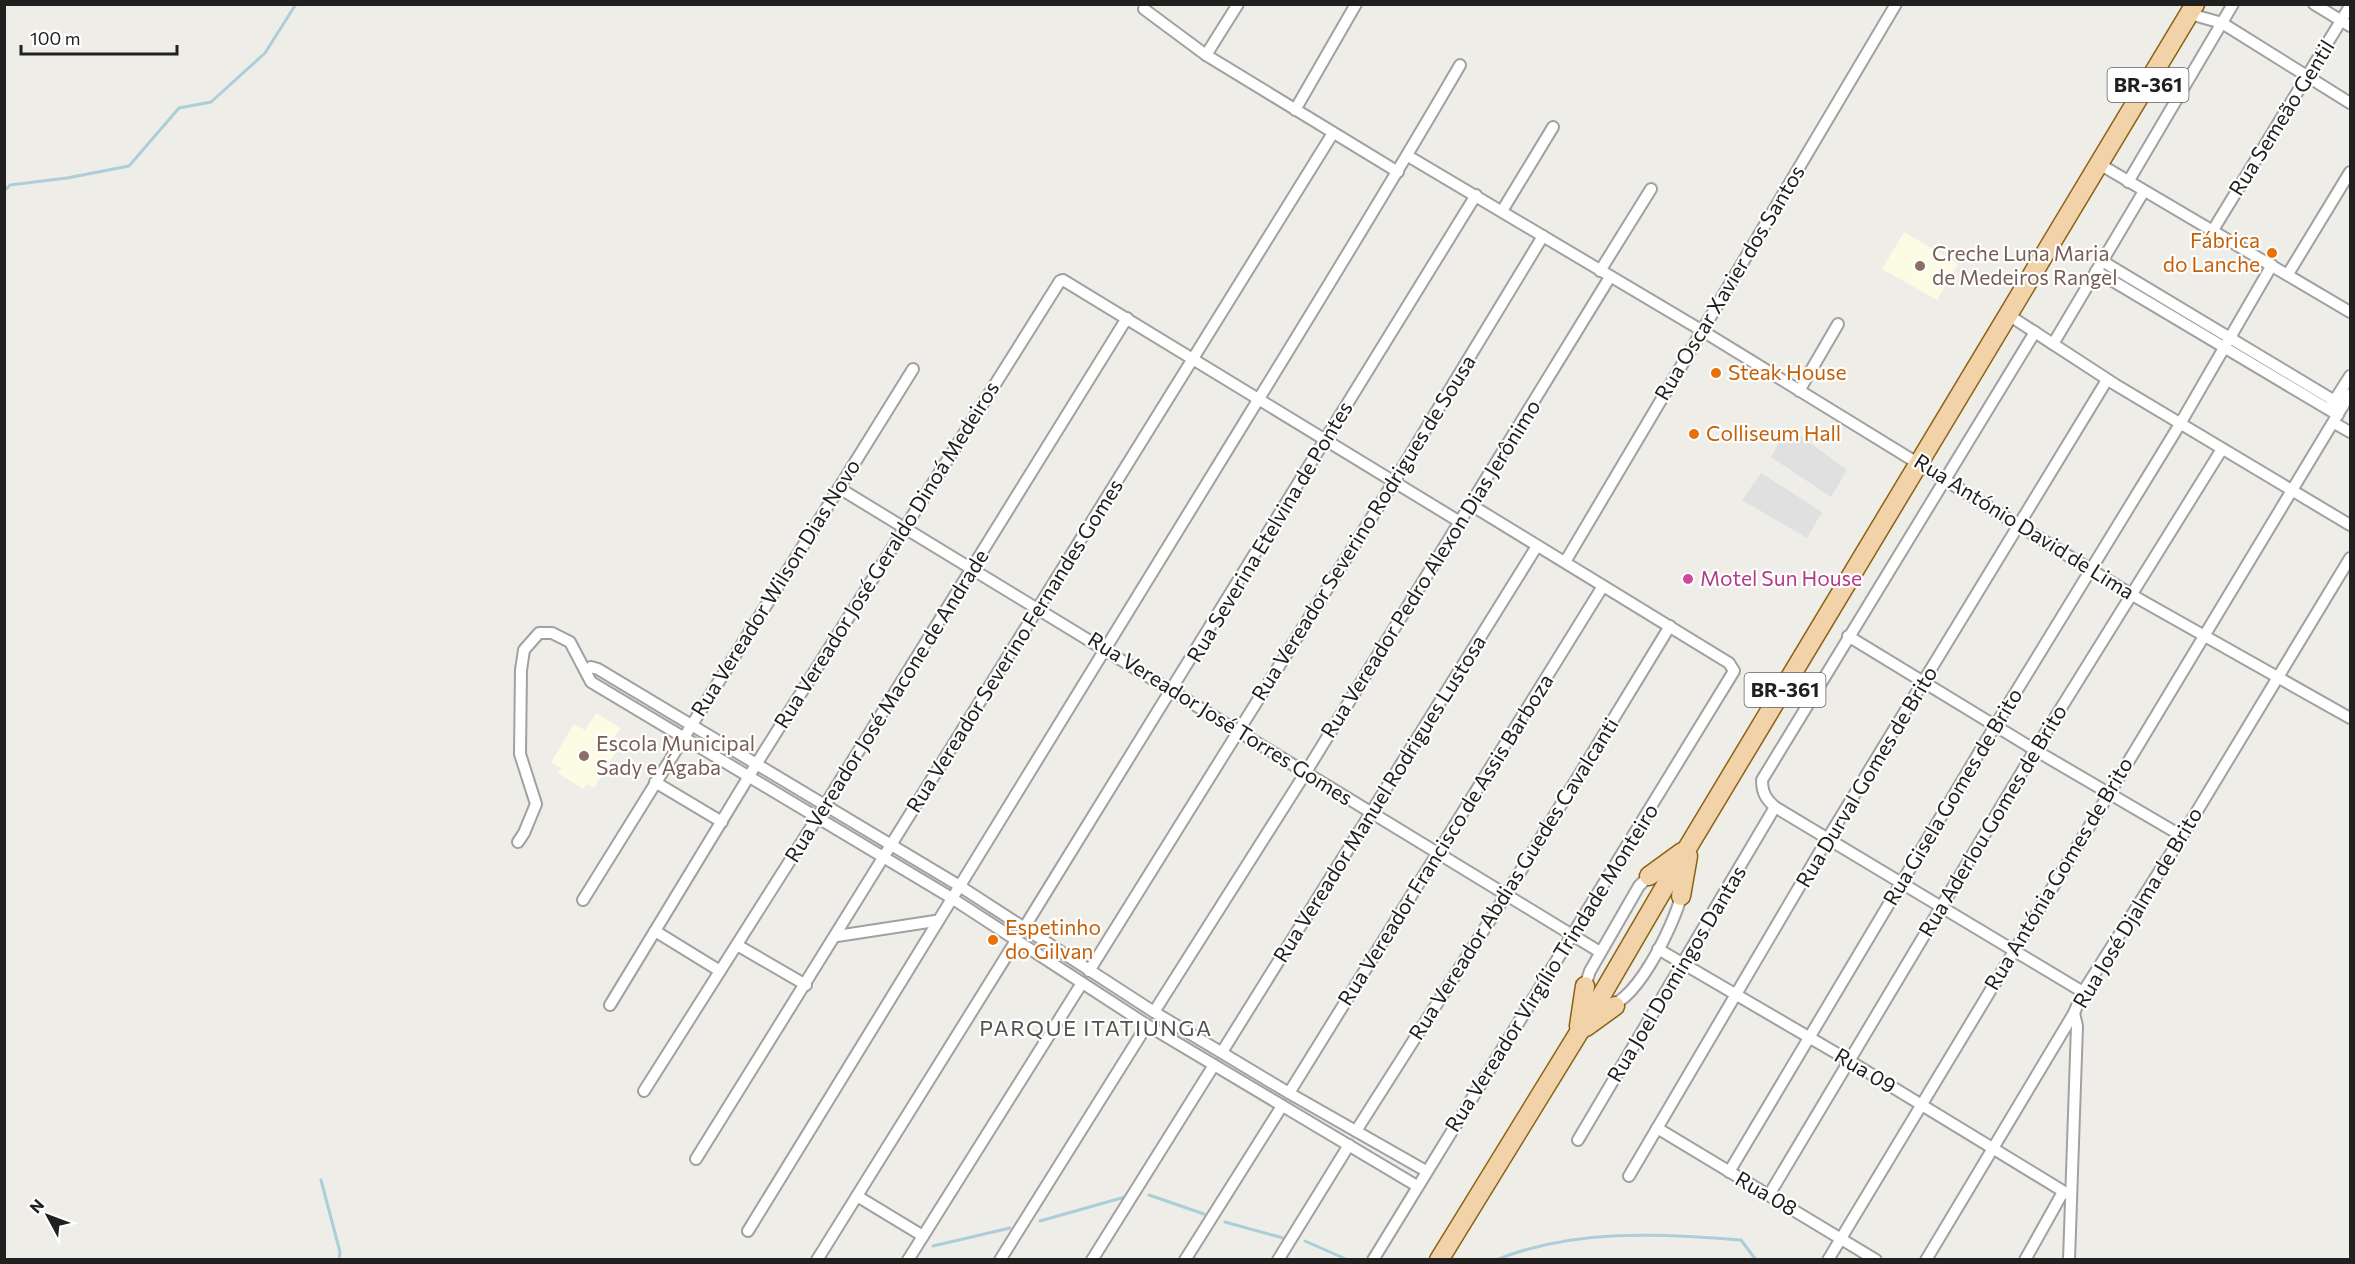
<svg xmlns="http://www.w3.org/2000/svg" width="2355" height="1264" font-family="Commissioner,sans-serif">
<style>
.education{fill:#fcfce4}
.parking{fill:#e0e0e0}
.lines{fill:none;stroke-linecap:round;stroke-linejoin:round}
.stream{stroke:#acced8;stroke-width:3}
.street-casing{stroke:#a1a1a1;stroke-width:14}
.primary-casing{stroke:#8b6211;stroke-width:21}
.street{stroke:#fff;stroke-width:10}
.primary{stroke:#f2d3a9;stroke-width:18}
.food-dot{fill:#e8710a;stroke:#fff;stroke-width:2}
.education-dot{fill:#8d6e63;stroke:#fff;stroke-width:2}
.hotel-dot{fill:#d1479c;stroke:#fff;stroke-width:2}
.labels{text-anchor:middle;stroke-width:4.5;stroke-linejoin:round;paint-order:stroke}
.shield{fill:#fff;stroke:#636363;stroke-width:1.5}
.shield-label{font-size:20px;font-weight:bold;fill:#202020}
.street-label{font-size:21px;fill:#202020;stroke:#fff}
.food-label{font-size:21px;fill:#c56008;stroke:#fff;text-anchor:start}
.education-label{font-size:21px;fill:#785e54;stroke:#fff;text-anchor:start}
.hotel-label{font-size:21px;fill:#b23c85;stroke:#fff;text-anchor:start}
.neighbourhood-label{font-size:22px;letter-spacing:1.5px;fill:#535353;stroke:#fff}
</style>
<rect width="100%" height="100%" fill="#efede7"/>
<g class="education">
<polygon points="1904,232 1958,264 1937,300 1882,269"/>
<polygon points="596,713 620,728 610,745 617,750 594,788 587,784 583,789 558,773 561,768 551,762 574,724 585,730"/>
</g>
<g class="parking">
<polygon points="1788,427 1847,470 1831,497 1771,457"/>
<polygon points="1761,473 1822,512 1807,538 1742,500"/>
</g>
<g class="lines">
<g class="stream">
<polyline points="4,191 10,185 67,178 129,166 179,108 211,102 265,53 296,4"/>
<polyline points="321,1180 340,1252 339,1260"/>
<polyline points="1149,1195 1204,1214"/>
<polyline points="1040,1221 1125,1197"/>
<polyline points="1225,1222 1283,1238"/>
<polyline points="1305,1241 1348,1260"/>
<polyline points="933,1246 1010,1228"/>
<path d="M1496,1260C1571,1229 1661,1233 1741,1240L1756,1260"/>
</g>
<g class="street-casing">
<g id="street">
<polyline points="2314,4 2350,26"/>
<polyline points="1144,9 1206,55 1398,172"/>
<polyline points="2190,14 2222,23 2350,103"/>
<polyline points="1206,55 1238,4"/>
<polyline points="1295,110 1356,4"/>
<polyline points="1408,156 1701,330 2132,595 2350,718"/>
<polyline points="2101,165 2350,312"/>
<polyline points="2128,182 2233,4"/>
<polyline points="1502,211 1553,127"/>
<polyline points="2213,230 2350,6"/>
<polyline points="2102,261 2343,406"/>
<polyline points="1600,271 1651,189"/>
<polyline points="2096,271 2338,415"/>
<polyline points="2288,274 2350,172"/>
<polyline points="2010,316 2116,385 2350,525"/>
<path d="M2035,332L1762,780C1762,793 1766,799 1775,807L2083,992"/>
<polyline points="2053,344 2144,191"/>
<polyline points="1799,391 1838,324"/>
<polyline points="2331,406 2350,376"/>
<polyline points="2334,423 2350,432"/>
<polyline points="839,488 1600,952"/>
<polyline points="1565,562 1896,4"/>
<polyline points="1848,636 2035,750 2182,836"/>
<polyline points="587,671 591,667 598,669 958,885 1154,1012 1289,1093 1426,1171"/>
<polyline points="655,782 722,822"/>
<polyline points="518,842 524,833 536,804 520,754 521,670 524,650 539,633 552,633 570,642 591,682 950,897 1147,1025 1417,1186"/>
<path d="M1663,875L1675,882L1681,896C1676,920 1630,1020 1599,1004C1591,1000 1588,995 1585,986L1590,971L1639,886L1649,876Z"/>
<polyline points="583,900 913,369"/>
<polyline points="1024,928 1476,195"/>
<polyline points="655,931 720,971"/>
<polyline points="837,936 935,921"/>
<polyline points="737,945 806,985"/>
<polyline points="1658,949 1848,1060 2071,1196"/>
<polyline points="1089,971 1395,480 1543,236"/>
<polyline points="610,1005 757,763 1060,281 1063,280 1460,522"/>
<polyline points="1154,1012 1306,772 1610,277"/>
<polyline points="1222,1052 1537,546"/>
<polyline points="644,1091 817,818 1127,318"/>
<polyline points="1289,1093 1603,586"/>
<polyline points="1657,1128 1876,1260"/>
<polyline points="1356,1131 1506,895 1670,626"/>
<polyline points="1578,1140 1775,807"/>
<polyline points="696,1159 1333,133"/>
<polyline points="1729,1172 1995,726 2180,424 2272,265"/>
<polyline points="1629,1176 1828,838 2107,380"/>
<polyline points="1769,1195 2035,750 2222,449"/>
<polyline points="857,1196 923,1236"/>
<path d="M748,1231C913,959 1081,689 1247,418C1319,301 1391,184 1460,65"/>
<polyline points="817,1260 1017,939"/>
<polyline points="908,1260 1082,983"/>
<polyline points="1000,1260 1147,1025"/>
<polyline points="1092,1260 1214,1065"/>
<polyline points="1185,1260 1282,1106"/>
<polyline points="1278,1260 1349,1145"/>
<polyline points="1373,1260 1734,671 1729,663 1471,505"/>
<polyline points="1828,1260 2350,394"/>
<polyline points="1926,1260 2074,1013 2083,992 2182,836 2350,558"/>
<polyline points="2025,1260 2063,1192"/>
<polyline points="2069,1260 2077,1026 2074,1013"/>
</g>
</g>
<g class="primary-casing">
<g id="primary">
<polyline points="1649,876 1682,852"/>
<polyline points="1681,896 1688,856"/>
<polyline points="1579,1026 1585,986"/>
<polyline points="1586,1027 1615,1006"/>
<polyline points="1439,1260 1597,1003 1688,847 2195,4"/>
</g>
</g>
<use href="#street" class="street"/>
<use href="#primary" class="primary"/>
</g>
<g class="food-dot">
<circle cx="2272" cy="253" r="6"/>
<circle cx="1716" cy="373" r="6"/>
<circle cx="1694" cy="434" r="6"/>
<circle cx="993" cy="940" r="6"/>
</g>
<g class="education-dot">
<circle cx="1920" cy="266" r="6"/>
<circle cx="584" cy="756" r="6"/>
</g>
<circle class="hotel-dot" cx="1688" cy="579" r="6"/>
<g class="labels">
<g class="shield">
<rect x="2107.5" y="68" width="81" height="34" rx="4.5"/>
<rect x="1744.5" y="673" width="81" height="34" rx="4.5"/>
</g>
<g class="shield-label">
<text x="2148" y="92">BR-361</text>
<text x="1785" y="697">BR-361</text>
</g>
<g class="street-label">
<text transform="translate(2282 118) rotate(-58)" y="7">Rua Semeão Gentil</text>
<text transform="translate(1730 283) rotate(-59)" y="7">Rua Oscar Xavier dos Santos</text>
<text transform="translate(2024 527) rotate(32)" y="7">Rua António David de Lima</text>
<text transform="translate(1364 528) rotate(-58)" y="7">Rua Vereador Severino Rodrigues de Sousa</text>
<text transform="translate(1270 532) rotate(-59)" y="7">Rua Severina Etelvina de Pontes</text>
<text transform="translate(887 555) rotate(-58)" y="7">Rua Vereador José Geraldo Dinoá Medeiros</text>
<text transform="translate(1431 569) rotate(-58)" y="7">Rua Vereador Pedro Alexon Dias Jerônimo</text>
<text transform="translate(776 588) rotate(-58)" y="7">Rua Vereador Wilson Dias Novo</text>
<text transform="translate(1015 646) rotate(-58)" y="7">Rua Vereador Severino Fernandes Gomes</text>
<text transform="translate(887 706) rotate(-58)" y="7">Rua Vereador José Macone de Andrade</text>
<text transform="translate(1220 719) rotate(32)" y="7">Rua Vereador José Torres Gomes</text>
<text transform="translate(1867 777) rotate(-59)" y="7">Rua Durval Gomes de Brito</text>
<text transform="translate(1953 797) rotate(-59)" y="7">Rua Gisela Gomes de Brito</text>
<text transform="translate(1380 799) rotate(-58)" y="7">Rua Vereador Manuel Rodrigues Lustosa</text>
<text transform="translate(1993 821) rotate(-59)" y="7">Rua Aderlou Gomes de Brito</text>
<text transform="translate(1446 840) rotate(-58)" y="7">Rua Vereador Francisco de Assis Barboza</text>
<text transform="translate(2059 874) rotate(-59)" y="7">Rua Antónia Gomes de Brito</text>
<text transform="translate(1514 879) rotate(-58)" y="7">Rua Vereador Abdias Guedes Cavalcanti</text>
<text transform="translate(2138 908) rotate(-59)" y="7">Rua José Djalma de Brito</text>
<text transform="translate(1552 968) rotate(-58)" y="7">Rua Vereador Virgílio Trindade Monteiro</text>
<text transform="translate(1677 974) rotate(-59)" y="7">Rua Joel Domingos Dantas</text>
<text transform="translate(1865 1071) rotate(31)" y="7">Rua 09</text>
<text transform="translate(1766 1194) rotate(30)" y="7">Rua 08</text>
</g>
<g class="food-label">
<text x="2260" y="248" text-anchor="end">Fábrica<tspan x="2260" dy="24">do Lanche</tspan></text>
<text x="1728" y="380">Steak House</text>
<text x="1706" y="441">Colliseum Hall</text>
<text x="1005" y="935">Espetinho<tspan x="1005" dy="24">do Gilvan</tspan></text>
</g>
<g class="education-label">
<text x="1932" y="261">Creche Luna Maria<tspan x="1932" dy="24">de Medeiros Rangel</tspan></text>
<text x="596" y="751">Escola Municipal<tspan x="596" dy="24">Sady e Ágaba</tspan></text>
</g>
<g class="hotel-label">
<text x="1700" y="586">Motel Sun House</text>
</g>
<g class="neighbourhood-label">
<text x="1096" y="1036">PARQUE ITATIUNGA</text>
</g>
</g>
<rect width="2355" height="1264" fill="none" stroke="#202020" stroke-width="12"/>
<g transform="translate(48 1216) rotate(311)" stroke="#ffffff" stroke-width="4.5" paint-order="stroke">
<path d="M0-4.5L10 22L0 15L-10 22Z" fill="#202020"/>
<text y="-9" font-size="16" font-weight="bold" text-anchor="middle" fill="#202020">N</text>
</g>
<path d="M21 45v9h156v-9" fill="none" stroke="#202020" stroke-width="3"/>
<text x="30" y="45" font-size="18" fill="#202020" stroke="#ffffff" stroke-width="4.5" paint-order="stroke">100 m</text>
</svg>
